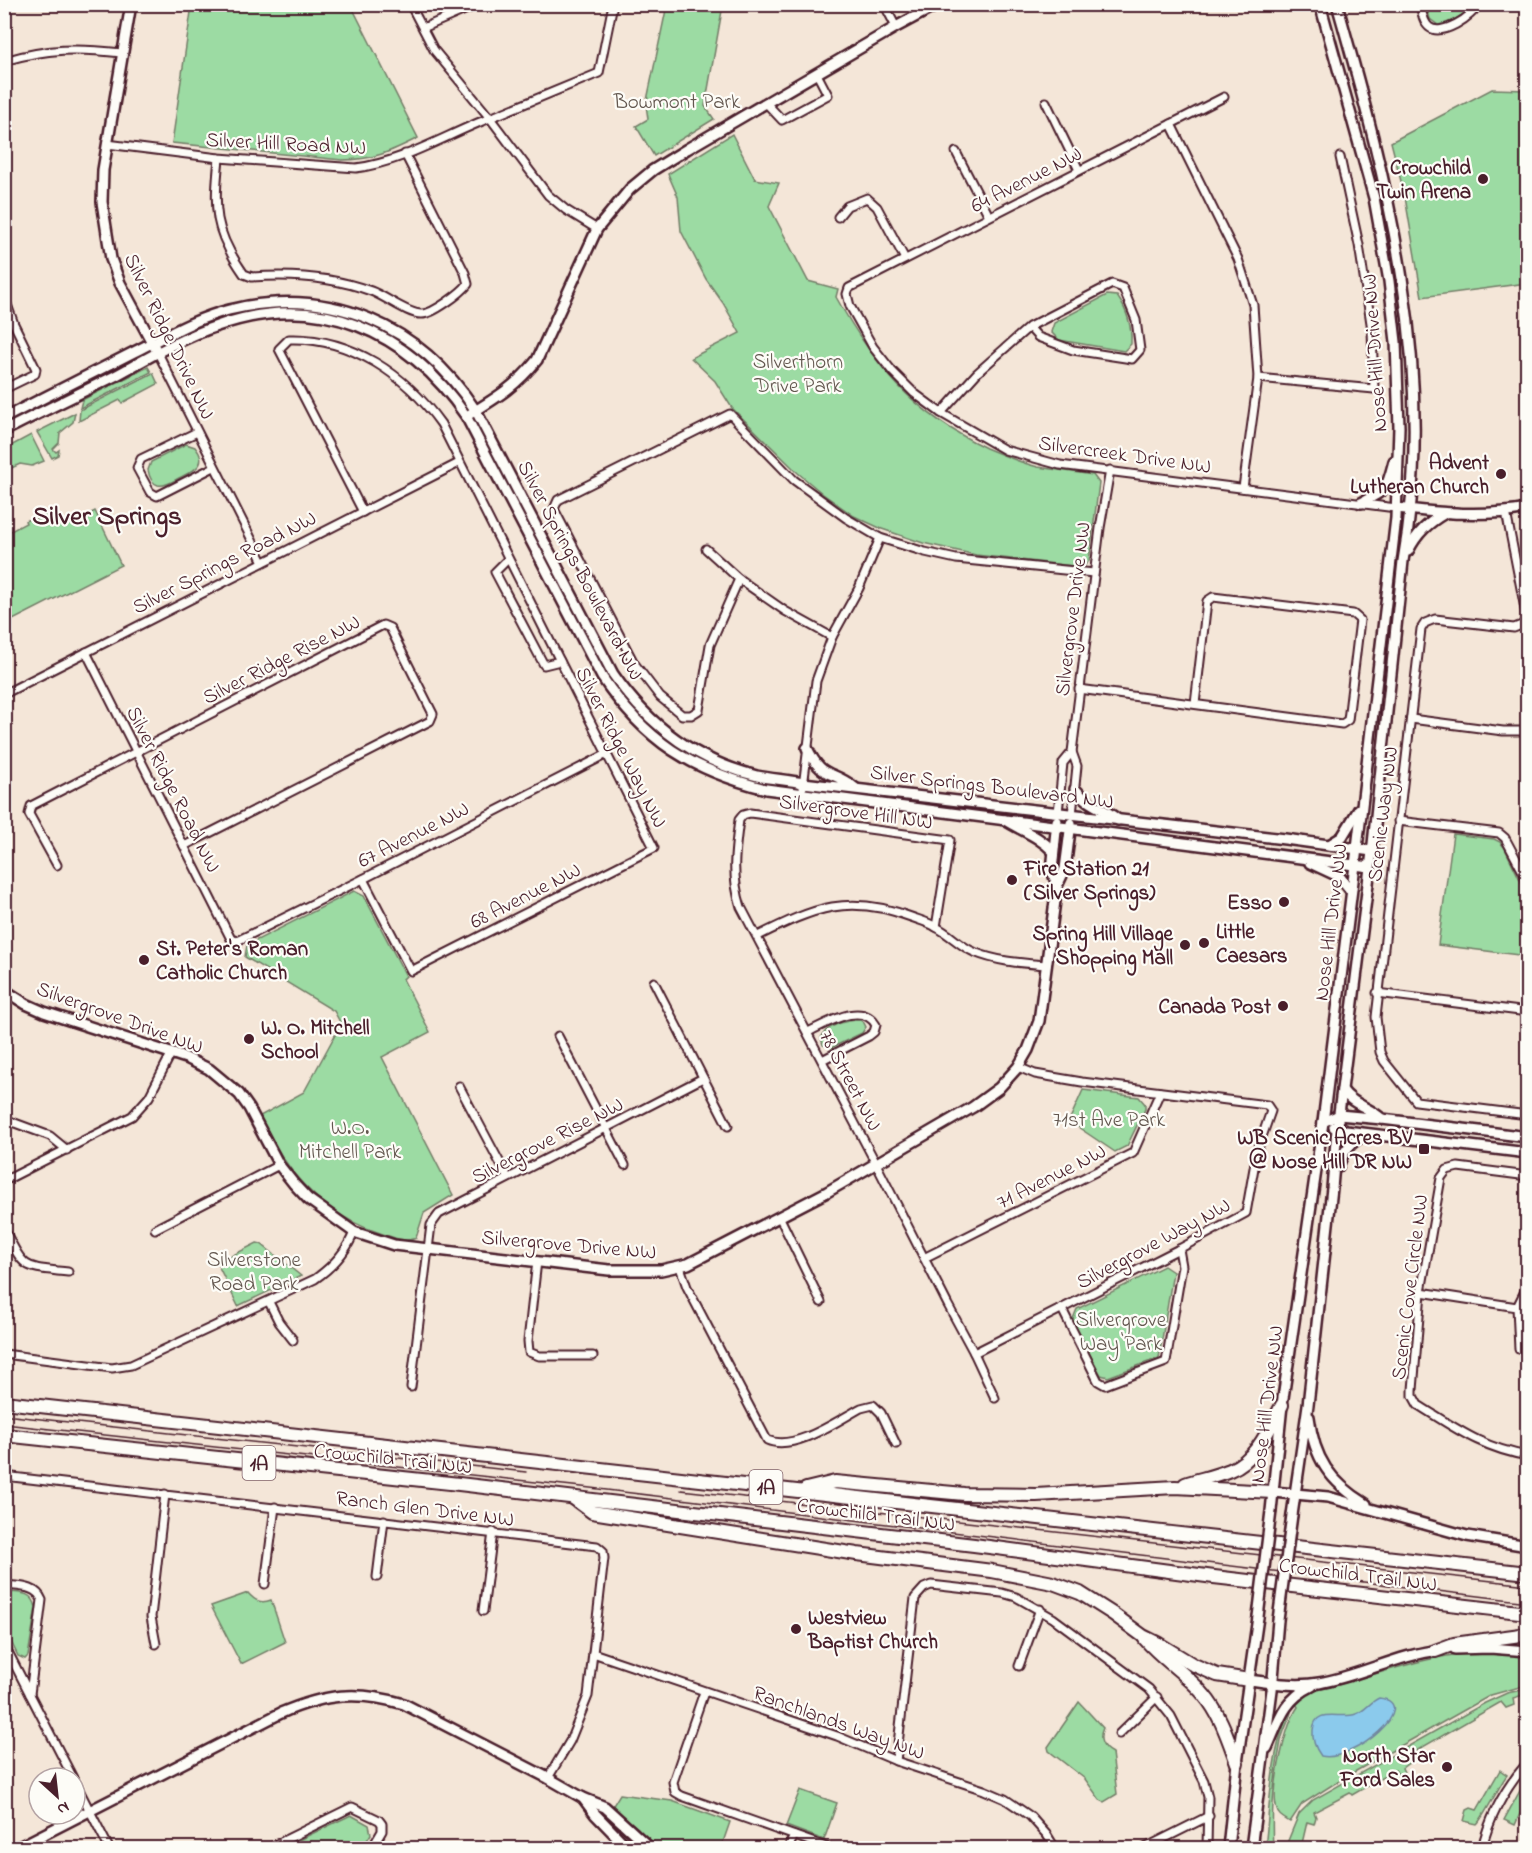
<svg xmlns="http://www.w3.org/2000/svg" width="1532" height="1853" font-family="'Indie Flower',sans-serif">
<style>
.green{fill:#9cdba3;stroke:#737d67;stroke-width:1.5}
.water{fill:#8bcaec;stroke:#71869f;stroke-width:1.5}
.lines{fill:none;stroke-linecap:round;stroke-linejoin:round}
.street-casing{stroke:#4a1f2b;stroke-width:11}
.secondary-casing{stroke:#4a1f2b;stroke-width:14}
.highway-casing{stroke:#4a1f2b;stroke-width:16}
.street{stroke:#fdfcf7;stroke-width:7}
.secondary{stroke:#fdfcf7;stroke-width:9}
.highway{stroke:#fdfcf7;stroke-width:12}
.tram{stroke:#4a1f2b;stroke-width:1.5}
.secondary-bridge-casing{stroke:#4a1f2b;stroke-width:14;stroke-linecap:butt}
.secondary-bridge{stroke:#fdfcf7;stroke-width:9}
.poi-dot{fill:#4a1f2b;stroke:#fdfcf7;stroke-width:2}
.labels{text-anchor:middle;stroke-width:4.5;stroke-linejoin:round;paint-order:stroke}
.shield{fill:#fdfcf7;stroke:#806168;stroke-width:1.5}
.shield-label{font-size:20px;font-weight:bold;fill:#4a1f2b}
.park-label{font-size:21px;fill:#63574f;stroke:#fdfcf7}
.street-label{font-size:21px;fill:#4a1f2b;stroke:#fdfcf7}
.poi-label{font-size:21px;font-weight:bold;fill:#4a1f2b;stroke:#fdfcf7;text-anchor:end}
.district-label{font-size:27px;font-weight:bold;fill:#4a1f2b;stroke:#fdfcf7}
</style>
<rect width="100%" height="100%" fill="#f4e6d8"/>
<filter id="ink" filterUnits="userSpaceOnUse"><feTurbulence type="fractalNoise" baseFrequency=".0167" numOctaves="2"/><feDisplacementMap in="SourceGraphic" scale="12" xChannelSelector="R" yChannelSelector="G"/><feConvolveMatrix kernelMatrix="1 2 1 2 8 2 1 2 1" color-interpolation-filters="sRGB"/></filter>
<g filter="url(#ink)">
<g class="green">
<path d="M192,5H351L418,138C390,152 373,160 342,160L172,143Z"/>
<polygon points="667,5 723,5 705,106 714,119 654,156 636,126 648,119 646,105"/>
<path d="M1426,5V4L1472,5C1466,15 1450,23 1438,25L1430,19Z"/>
<polygon points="1492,89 1527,90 1527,283 1422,297 1405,197 1391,142"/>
<path d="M732,134L755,179L779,183L769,206L808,281L838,289L836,297C875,367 913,413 986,448C1003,455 1021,463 1038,467C1056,470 1075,472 1093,475L1099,483L1089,561L1083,567L976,555L923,543L882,529L854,516L823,494L798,473L732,408L715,381L691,358L740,333L723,303L706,279L681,231L678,197L668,174Z"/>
<path d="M1107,295L1117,296C1127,310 1132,327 1131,344L1124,351L1059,340L1051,332L1054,323Z"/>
<polygon points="148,367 151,372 80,408 82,400"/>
<polygon points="153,373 158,384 122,403 120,400 79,421 80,410"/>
<polygon points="75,413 73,422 60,433 59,443 53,449 56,452 59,450 58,455 52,458 37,432"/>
<polygon points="477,421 602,662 685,749 683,753 660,739 611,687 476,428"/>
<polygon points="31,435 44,461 32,466 20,464 5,471 5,449"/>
<path d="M186,444L195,447C209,464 195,470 181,477C174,480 166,487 158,485C152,483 149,476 148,470L151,462Z"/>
<polygon points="52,510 57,520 69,523 76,521 95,511 121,565 5,624 5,529 7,533 26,523 25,521 32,518 34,520"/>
<polygon points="1453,834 1494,839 1500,842 1504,847 1527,894 1527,954 1519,955 1438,945"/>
<path d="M354,891L364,896L406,976L403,979L430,1032L382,1057L453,1195L424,1213L416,1238C405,1243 391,1237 380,1233C342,1221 307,1195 285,1161C275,1147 268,1131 260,1116L304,1092L341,1024L334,1011L245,957L247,945Z"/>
<path d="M860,1020L864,1023L866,1027L862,1033L831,1048L823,1045L821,1038C826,1025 847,1020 860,1020Z"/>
<polygon points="1083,1090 1139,1097 1145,1104 1145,1109 1127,1146 1115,1152 1069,1121"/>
<polygon points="257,1243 261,1244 301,1276 238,1306 217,1263"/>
<polygon points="1164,1266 1173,1272 1159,1358 1108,1377 1101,1375 1072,1321 1077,1309"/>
<path d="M5,1592C19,1593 32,1591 36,1607L28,1656L25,1659L18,1656L5,1629Z"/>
<path d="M248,1593C255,1601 261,1604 271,1600L285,1642L241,1664L211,1606Z"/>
<path d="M1473,1653L1527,1656V1685L1491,1695L1340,1780L1302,1804L1290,1822C1285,1819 1278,1816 1277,1810C1270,1790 1286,1723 1298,1707L1295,1702C1313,1688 1330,1688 1351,1681C1393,1669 1429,1656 1473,1653Z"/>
<polygon points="1527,1689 1527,1694 1513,1698 1514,1705 1506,1708 1501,1702 1414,1752 1415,1755 1408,1759 1410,1762 1402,1768 1404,1772 1399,1776 1395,1770 1352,1795 1350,1793 1314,1812 1316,1817 1314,1824 1307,1822 1301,1848 1285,1848 1299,1814 1313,1800 1485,1703 1507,1693"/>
<path d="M1079,1702L1103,1728C1098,1739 1102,1748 1112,1753L1117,1794L1104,1802L1100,1800L1085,1779L1049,1751L1048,1747Z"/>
<path d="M1292,1707C1292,1715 1283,1730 1281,1741C1274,1776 1271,1813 1273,1848H1265C1270,1806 1271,1743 1292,1707Z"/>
<path d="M1500,1770L1507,1775C1500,1784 1483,1819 1477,1824L1464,1821L1467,1810L1471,1808L1477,1810Z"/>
<polygon points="1521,1789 1527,1794 1527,1808 1523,1807 1515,1825 1504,1820"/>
<polygon points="800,1790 837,1803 824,1840 786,1826"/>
<polygon points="620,1794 672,1801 730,1822 721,1848 656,1848 638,1828 612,1807"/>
<polygon points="351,1815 369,1825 371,1834 362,1848 282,1848"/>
</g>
<path class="water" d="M1379,1698C1424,1703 1353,1764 1321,1756C1315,1748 1312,1740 1313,1730C1315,1706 1340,1720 1356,1714C1365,1711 1370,1702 1379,1698Z"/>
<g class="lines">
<g class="street-casing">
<g id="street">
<polyline points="410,4 434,50 490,118 599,73 613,4"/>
<polyline points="884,4 896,27"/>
<path d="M1420,4C1422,12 1423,22 1429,27C1441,37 1473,17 1478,4"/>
<polyline points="423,28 479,4"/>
<path d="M4,61C48,48 77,48 122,53"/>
<polyline points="1224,97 849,288 847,294 850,306 873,347 892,371 914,393 941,413 1005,450 1060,465 1396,508"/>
<polyline points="1046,102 1079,170"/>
<polyline points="767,104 782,120 828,95 817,74"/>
<polyline points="1171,124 1238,259 1253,305 1258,378 1243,488"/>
<path d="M107,144L219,158L356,168C403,162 446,135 490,118L548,195L566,210L597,229"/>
<polyline points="956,152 989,216"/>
<path d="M219,158C214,209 213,230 244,274L252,277C292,274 333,277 371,291C385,296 409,315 422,314C433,314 461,293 468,284L465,273L405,154"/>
<polyline points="838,217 847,206 867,198 877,207 905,259"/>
<polyline points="4,296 14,324 36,369 35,374 4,389"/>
<polyline points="158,353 263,562"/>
<polyline points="1258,378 1374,389 1372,330 1359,245 1340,157"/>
<polyline points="941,413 977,373 1029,327 1038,337 1073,350 1132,359 1140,350 1136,320 1123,288 1112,284 1029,327"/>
<polyline points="197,432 141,459 137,468 150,492 157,496 214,467"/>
<path d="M363,512L279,349L289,339C351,337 406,375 441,424L654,848L411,971L363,879"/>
<polyline points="1506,512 1526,614 1524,624 1514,628 1435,619 1425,623 1421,629 1376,1017 1380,1052 1384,1061 1416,1101 1528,1115"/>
<polyline points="706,549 739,579 785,611 832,637"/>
<polyline points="508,559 495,572 544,665 560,661"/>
<polyline points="739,579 710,645 699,710 691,715 682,715 660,697 634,663 554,509 558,500 730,414 794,480 846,518 880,538 925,552 956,559 1094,573"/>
<polyline points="86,652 231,939 237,941 363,879 607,754"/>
<polyline points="1079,689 1342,724 1348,720 1360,620 1353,614 1213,597 1207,601 1195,704"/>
<polyline points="4,694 459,463"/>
<polyline points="1411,719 1503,731 1528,731"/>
<polyline points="803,787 816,681 832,637 859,588 880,538"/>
<polyline points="1058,813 1063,763 1072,752"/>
<polyline points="1072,815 1077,766 1072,752 1100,528 1110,470"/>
<polyline points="1398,821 1499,833 1505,838 1528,881"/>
<polyline points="57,865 29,814 31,806 383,625 390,628 433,714 430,721 184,846"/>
<path d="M936,927L950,840L750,813L743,815L739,820C735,852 731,875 741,907L871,1154L948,1305L974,1353L995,1398"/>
<path d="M758,936C814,908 849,893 911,917C919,920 928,922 936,927C950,934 961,947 974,952C998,962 1022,963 1047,965"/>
<polyline points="654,982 728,1126"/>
<polyline points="1377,993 1528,1012"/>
<path d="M808,1032C826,1024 862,1000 876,1025L874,1032L869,1036L822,1060"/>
<polyline points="558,1036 625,1165"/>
<polyline points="459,1086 508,1178"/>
<polyline points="4,1119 50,1136 67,1150"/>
<path d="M1528,1176L1458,1167L1447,1170L1441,1178L1421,1292L1413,1390V1396L1418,1405C1457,1429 1482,1448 1528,1456"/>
<polyline points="4,1181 132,1116 149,1097 171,1054"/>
<polyline points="780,1218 821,1302"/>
<path d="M4,1229C26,1271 22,1267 68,1272"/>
<polyline points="155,1229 279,1165"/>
<polyline points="924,1258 1133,1153 1160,1092"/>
<polyline points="537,1261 528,1341 529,1352 539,1356 593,1356"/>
<path d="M680,1267L687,1287L767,1440C794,1452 837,1421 861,1408L873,1405L881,1413L896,1444"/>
<polyline points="1528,1285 1517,1307 1519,1349 1528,1350"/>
<polyline points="1421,1292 1517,1307"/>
<polyline points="269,1302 279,1322 293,1340"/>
<polyline points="1062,1309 1098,1381 1105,1385 1166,1362 1182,1266 1179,1249"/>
<polyline points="974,1353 1179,1249 1246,1213 1257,1151 1271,1111 1267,1105 1082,1082 1035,1074 1018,1067"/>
<path d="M4,1354L112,1368L131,1365L315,1279C332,1267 347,1251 354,1232"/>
<polyline points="411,1387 431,1225 439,1214 703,1078"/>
<polyline points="4,1476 597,1546 603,1551 604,1558 588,1696 570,1741 548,1778"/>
<polyline points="377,1577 384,1520"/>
<polyline points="265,1584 275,1507"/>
<path d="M4,1585C19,1587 36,1585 42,1600L30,1694"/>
<polyline points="483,1611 493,1532"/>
<polyline points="4,1644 73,1778"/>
<polyline points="156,1644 151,1617 165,1494"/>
<polyline points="593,1653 837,1736 896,1761 984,1790 1005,1799 1030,1816 1047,1835 1055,1848"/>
<polyline points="1019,1666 1040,1609"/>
<polyline points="704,1692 673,1782 675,1792 682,1796 829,1848"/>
<polyline points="1119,1734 1157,1697"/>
<polyline points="896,1761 915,1598 924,1588 931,1585 1002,1593 1016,1597 1053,1618 1149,1689 1171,1716 1204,1781 1208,1797 1207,1848"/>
<polyline points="75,1782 109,1848"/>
<polyline points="269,1848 352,1807 379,1820 382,1824 382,1831 372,1848"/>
<polyline points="788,1848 794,1836"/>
<polyline points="1145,1848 1209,1816"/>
<path d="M1482,1848C1490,1815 1505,1788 1528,1762"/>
</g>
</g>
<g class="secondary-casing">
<g id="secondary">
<polyline points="131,4 103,170 102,202 111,259 120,283 155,348"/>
<path d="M470,414C498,397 517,385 537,360L597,229L630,189L653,170L687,149L896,27L939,4"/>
<path d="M4,418C48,396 91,374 134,352C164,337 196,318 229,310C330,285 420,325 476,411L613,674C648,725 696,761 757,776C772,779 788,780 803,783L1285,839L1372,851"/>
<path d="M4,431C41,412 78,394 115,376C148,358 181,338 217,326C318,290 408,331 466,416L602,677C645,741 691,770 766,789L1370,867"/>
<path d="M1361,503C1388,488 1386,491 1394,461"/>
<path d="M1396,508C1441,513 1483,517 1528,509"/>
<path d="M1408,551C1417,533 1428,523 1445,513"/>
<path d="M807,748C823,781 832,769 855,788"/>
<path d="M1075,789C1091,808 1102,806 1118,820"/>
<path d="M1005,820C1022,831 1039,836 1053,851"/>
<polyline points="1329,845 1342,837 1359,809"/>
<polyline points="1310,863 1340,877 1351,891"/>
<polyline points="1057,886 1052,870 1057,821"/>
<polyline points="4,990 26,1004 44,1012 186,1058 209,1069 239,1094 249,1108 279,1165 294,1184 308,1199 354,1232 394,1245 609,1270 661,1270 688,1264 827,1192 973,1107 999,1088 1018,1067 1028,1050 1039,1021 1057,886 1065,869 1071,823"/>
<path d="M1342,1090C1353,1105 1369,1107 1382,1119"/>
<polyline points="1323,1122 1339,1115 1382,1119 1528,1137"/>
<polyline points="1334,1127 1346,1131 1528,1153"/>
<path d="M1338,1167C1343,1151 1351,1141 1367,1134"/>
<path d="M1309,1417C1314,1459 1330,1482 1366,1504"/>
<polyline points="1273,1492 1328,1497 1467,1536 1528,1546"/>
<polyline points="1271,1511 1282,1405 1323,1122 1355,865 1396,518 1399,427 1396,342 1389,281 1374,198 1320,4"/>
<path d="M1292,1515L1308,1405L1332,1188L1337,1129L1373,844L1403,561C1437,371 1389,187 1337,4"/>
<polyline points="1455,1649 1490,1648 1528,1651"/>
<path d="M1249,1680C1272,1683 1296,1687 1319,1683C1361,1676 1399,1654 1441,1650"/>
<path d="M1267,1748C1279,1721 1283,1700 1312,1686"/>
<polyline points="583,1798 595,1814 628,1848"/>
<path d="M17,1848L281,1713C325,1694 357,1690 404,1704L548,1778L583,1798L605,1807L650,1848"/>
<polyline points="1228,1848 1237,1763 1258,1617"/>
<polyline points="1251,1848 1272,1690 1278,1620"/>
</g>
</g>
<g class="highway-casing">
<g id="highway">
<polyline points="4,1402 1528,1573"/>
<polyline points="4,1435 459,1484 974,1545 1214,1577 1528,1613"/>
<path d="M1185,1484C1200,1479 1215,1476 1230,1470C1257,1459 1269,1429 1282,1405"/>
<polyline points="806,1489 835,1482 964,1494 1036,1495 1175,1487 1273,1492"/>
<polyline points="573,1498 592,1512 857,1554 992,1571 1053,1583 1080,1593 1113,1614 1143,1636 1159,1644 1192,1664 1217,1675 1249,1680"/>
<path d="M1145,1639C1163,1660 1187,1674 1204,1695C1221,1715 1228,1739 1237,1763"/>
<polyline points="1435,1651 1454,1644 1528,1634"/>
</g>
</g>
<use href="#street" class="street"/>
<use href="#secondary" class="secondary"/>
<use href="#highway" class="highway"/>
<g class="tram">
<polyline points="4,1415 526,1472"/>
<polyline points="4,1424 582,1487 1528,1602"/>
<polyline points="681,1490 1528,1585"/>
</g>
<g class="secondary-bridge-casing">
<g id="secondary-bridge">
<polyline points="1258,1617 1271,1511"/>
<polyline points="1278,1620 1292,1515"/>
</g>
</g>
<use href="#secondary-bridge" class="secondary-bridge"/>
</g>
</g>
<g class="poi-dot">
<circle cx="1483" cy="179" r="6"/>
<circle cx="1501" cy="474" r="6"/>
<circle cx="1012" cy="880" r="6"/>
<circle cx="1284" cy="902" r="6"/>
<circle cx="1204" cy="943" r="6"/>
<circle cx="1185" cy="945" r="6"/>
<circle cx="144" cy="960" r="6"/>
<circle cx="1283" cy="1006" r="6"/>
<circle cx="249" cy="1039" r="6"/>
<rect x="1418" y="1143" width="12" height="12" rx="3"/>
<circle cx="796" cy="1629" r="6"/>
<circle cx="1447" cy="1767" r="6"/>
</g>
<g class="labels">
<g class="shield">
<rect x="242.5" y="1446" width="33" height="34" rx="4.5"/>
<rect x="749.5" y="1470" width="33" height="34" rx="4.5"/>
</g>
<g class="shield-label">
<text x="259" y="1470">1A</text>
<text x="766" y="1494">1A</text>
</g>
<g class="park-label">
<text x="677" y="108">Bowmont Park</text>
<text x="798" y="368">Silverthorn<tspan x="798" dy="24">Drive Park</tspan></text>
<text x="1109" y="1126">71st Ave Park</text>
<text x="350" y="1134">W.O.<tspan x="350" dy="24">Mitchell Park</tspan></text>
<text x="254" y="1266">Silverstone<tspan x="254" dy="24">Road Park</tspan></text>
<text x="1121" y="1326">Silvergrove<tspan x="1121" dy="24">Way Park</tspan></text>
</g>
<g class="street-label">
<text transform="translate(286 143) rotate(3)" y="7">Silver Hill Road NW</text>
<text transform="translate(1026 179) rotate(-27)" y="7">64 Avenue NW</text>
<text transform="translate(170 336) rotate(64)" y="7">Silver Ridge Drive NW</text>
<text transform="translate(1374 353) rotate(-94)" y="7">Nose Hill Drive NW</text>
<text transform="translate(1125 454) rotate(8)" y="7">Silvercreek Drive NW</text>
<text transform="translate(224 562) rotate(-27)" y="7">Silver Springs Road NW</text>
<text transform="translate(581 570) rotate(62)" y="7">Silver Springs Boulevard NW</text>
<text transform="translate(1072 609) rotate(-83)" y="7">Silvergrove Drive NW</text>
<text transform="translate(281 659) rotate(-27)" y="7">Silver Ridge Rise NW</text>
<text transform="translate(622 747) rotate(63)" y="7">Silver Ridge Way NW</text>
<text transform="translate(992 786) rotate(7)" y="7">Silver Springs Boulevard NW</text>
<text transform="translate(174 789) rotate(63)" y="7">Silver Ridge Road NW</text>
<text transform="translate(856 811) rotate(8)" y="7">Silvergrove Hill NW</text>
<text transform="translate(1382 814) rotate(-83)" y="7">Scenic Way NW</text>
<text transform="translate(413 834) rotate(-27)" y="7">67 Avenue NW</text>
<text transform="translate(525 895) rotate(-27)" y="7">68 Avenue NW</text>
<text transform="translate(1330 922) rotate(-83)" y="7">Nose Hill Drive NW</text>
<text transform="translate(120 1017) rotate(20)" y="7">Silvergrove Drive NW</text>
<text transform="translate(851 1080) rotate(62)" y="7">78 Street NW</text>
<text transform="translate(547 1140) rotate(-27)" y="7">Silvergrove Rise NW</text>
<text transform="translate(1051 1176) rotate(-27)" y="7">71 Avenue NW</text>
<text transform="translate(1153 1243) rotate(-28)" y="7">Silvergrove Way NW</text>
<text transform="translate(569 1244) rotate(5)" y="7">Silvergrove Drive NW</text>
<text transform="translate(1409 1287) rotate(-83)" y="7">Scenic Cove Circle NW</text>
<text transform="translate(1266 1404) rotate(-83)" y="7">Nose Hill Drive NW</text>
<text transform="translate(393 1458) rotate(6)" y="7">Crowchild Trail NW</text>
<text transform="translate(425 1508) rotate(7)" y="7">Ranch Glen Drive NW</text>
<text transform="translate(876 1514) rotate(7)" y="7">Crowchild Trail NW</text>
<text transform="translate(1358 1574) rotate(7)" y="7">Crowchild Trail NW</text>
<text transform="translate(839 1722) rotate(20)" y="7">Ranchlands Way NW</text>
</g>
<g class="poi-label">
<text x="1471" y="174">Crowchild<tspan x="1471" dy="24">Twin Arena</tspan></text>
<text x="1489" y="469">Advent<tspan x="1489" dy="24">Lutheran Church</tspan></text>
<text x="1024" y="875" text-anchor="start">Fire Station 21<tspan x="1024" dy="24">(Silver Springs)</tspan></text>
<text x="1272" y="909">Esso</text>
<text x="1216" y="938" text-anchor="start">Little<tspan x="1216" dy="24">Caesars</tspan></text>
<text x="1173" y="940">Spring Hill Village<tspan x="1173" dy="24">Shopping Mall</tspan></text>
<text x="156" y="955" text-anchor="start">St. Peter's Roman<tspan x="156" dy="24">Catholic Church</tspan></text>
<text x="1271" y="1013">Canada Post</text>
<text x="261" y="1034" text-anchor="start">W. O. Mitchell<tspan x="261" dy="24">School</tspan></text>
<text x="1412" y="1144">WB Scenic Acres BV<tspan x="1412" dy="24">@ Nose Hill DR NW</tspan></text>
<text x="808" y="1624" text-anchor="start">Westview<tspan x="808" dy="24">Baptist Church</tspan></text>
<text x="1435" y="1762">North Star<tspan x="1435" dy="24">Ford Sales</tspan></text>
</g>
<g class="district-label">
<text x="107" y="524">Silver Springs</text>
</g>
</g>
<rect width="1532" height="1853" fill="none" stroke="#fdfcf7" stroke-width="24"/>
<rect x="12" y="12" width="1508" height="1829" fill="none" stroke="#4a1f2b" stroke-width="2" filter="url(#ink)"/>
<g transform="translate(57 1796) rotate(153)"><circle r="28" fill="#fdfcf7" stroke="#b5a4a5" stroke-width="1.5"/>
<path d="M0-4.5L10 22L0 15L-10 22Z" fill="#4a1f2b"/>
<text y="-9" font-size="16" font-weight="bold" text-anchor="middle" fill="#4a1f2b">N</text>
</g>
</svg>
